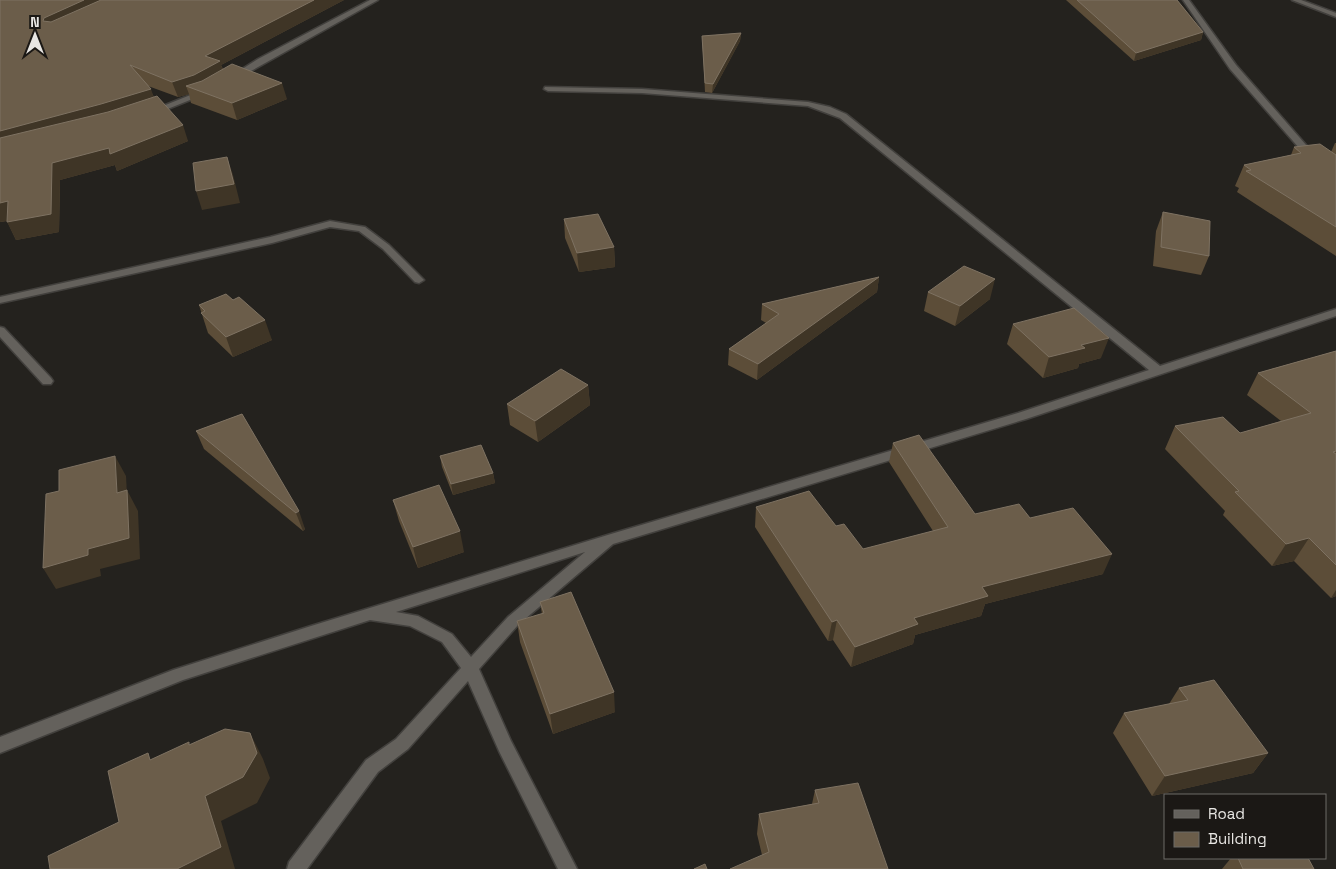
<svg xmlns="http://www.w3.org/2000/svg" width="1336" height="869" font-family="'Space Grotesk',sans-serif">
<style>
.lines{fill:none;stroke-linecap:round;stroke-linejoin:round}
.minor-casing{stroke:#42403d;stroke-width:3}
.minor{fill:#64615c;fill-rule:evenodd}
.wall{fill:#5c4d38}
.shaded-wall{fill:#3f3526}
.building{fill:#6b5d4a;stroke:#7e7262}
</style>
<rect width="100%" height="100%" fill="#24221e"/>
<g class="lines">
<g class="minor-casing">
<g id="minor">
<polygon points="370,0 378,0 235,80 228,78 258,59"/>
<polygon points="1183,0 1189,0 1236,65 1320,161 1336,174 1336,181 1314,165 1230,69"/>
<polygon points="1292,0 1301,0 1336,13 1336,17"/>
<path d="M545,87L642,89L808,102L830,107L846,114L1160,366L1336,309V316L1026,419L613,544L518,625L479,669L511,741L577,869H558L499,751L468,681L408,749L378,772L307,869H287L289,862L366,760L396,739L461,668L442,642L410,626L370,620L183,680L0,753V737L173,670L311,626L611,534L1018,413L1149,370L840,118L808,106L642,93L548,91L544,89ZM585,552L508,617L471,657L452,634L418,616L396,612Z"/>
<polygon points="203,90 210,92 155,114 148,112"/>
<polygon points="330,221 365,227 389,245 424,280 419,283 415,282 383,249 359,231 330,227 272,243 0,303 0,297 270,237"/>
<polygon points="0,327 4,328 51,378 53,381 51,384 43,384 0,337"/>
</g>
</g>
<use href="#minor" class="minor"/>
</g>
<g class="wall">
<polygon points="0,0 344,0 221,65 223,69 287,99 237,120 191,103 189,94 178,97 148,86 154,97 188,141 117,171 115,165 60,180 59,232 16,240 7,221 0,222"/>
<polygon points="1066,0 1177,0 1203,32 1201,40 1134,61"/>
<polygon points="741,33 740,41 712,93 705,92 702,36"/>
<polygon points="1335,143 1336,143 1336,256 1237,192 1239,188 1235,186 1244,165 1291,155 1294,147 1331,152"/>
<polygon points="1163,212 1209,256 1201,275 1153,266 1156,231"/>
<polygon points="564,219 614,247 615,267 579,272 565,238"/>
<polygon points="879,277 877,292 757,380 728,365 729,349 766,323 761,320 762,304"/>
<polygon points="928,292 990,299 955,326 924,311"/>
<polygon points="233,300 272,340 233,357 208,333 199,305"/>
<polygon points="1013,324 1101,358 1079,364 1078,368 1043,378 1007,344"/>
<polygon points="1336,351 1336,596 1331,598 1294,561 1272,566 1223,515 1225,511 1165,449 1175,426 1240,433 1281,421 1247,395 1258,373"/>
<polygon points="588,385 590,405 538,442 510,425 507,404"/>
<polygon points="242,414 305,529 303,531 204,449 196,431"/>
<polygon points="893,443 975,514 1030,518 1103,574 985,604 981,616 915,635 913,644 851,667 833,640 828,641 755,527 756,507 836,526 863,549 933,531 889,462"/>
<polygon points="440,456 493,473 495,483 453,495 442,467"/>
<polygon points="393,500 464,552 418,568 399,521"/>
<polygon points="540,602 615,712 553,734 520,642 517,621 542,614"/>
<polygon points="1179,688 1268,753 1253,773 1152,796 1113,733 1124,713 1169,704"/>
<polygon points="815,790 888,869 762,855 757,834 759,814 812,804"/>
<polygon points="1231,858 1308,858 1314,869 1222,869"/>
</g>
<g class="shaded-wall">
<polygon points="84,0 120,0 50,32 43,21 44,18"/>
<polygon points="314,0 344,0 221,65 225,76 186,86 189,94 178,97 172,82 205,56"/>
<polygon points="1203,32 1201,40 1134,61 1136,53"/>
<polygon points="741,33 740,41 712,93 713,84"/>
<polygon points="282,83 287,99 237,120 232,103"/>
<polygon points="151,89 156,104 0,146 0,131"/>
<polygon points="183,125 188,141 117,171 115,165 60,180 59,232 16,240 7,222 52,163"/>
<polygon points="227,157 233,175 240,203 202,210 196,191"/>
<polygon points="8,201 17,219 0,222 0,203"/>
<polygon points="614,247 615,267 579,272 577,253"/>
<polygon points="879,277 877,292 757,380 758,364"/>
<polygon points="995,279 990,299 955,326 960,306"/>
<polygon points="265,320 272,340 233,357 226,337"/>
<polygon points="1109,338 1101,358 1079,364 1078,368 1043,378 1049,357 1081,345"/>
<polygon points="588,385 590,405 538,442 535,421"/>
<polygon points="115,456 126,476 128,514 117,493"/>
<polygon points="493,473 495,483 453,495 451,484"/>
<polygon points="127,490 138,511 140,559 100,569 101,576 56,589 43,568 88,549"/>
<polygon points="299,511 305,529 303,531 296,513"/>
<polygon points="460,531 464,552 418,568 413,547"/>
<polygon points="1309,538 1294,561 1272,566 1286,544"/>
<polygon points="1112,554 1103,574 985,604 981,616 915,635 913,644 851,667 855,647 914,618 982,587"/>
<polygon points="1336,590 1336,596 1331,598"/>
<polygon points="837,620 833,640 828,641 832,622"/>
<polygon points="614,692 615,712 553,734 550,714"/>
<polygon points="250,733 263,759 270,778 257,803 221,821 235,869 177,869 205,796"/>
<polygon points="1268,753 1253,773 1152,796 1165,776"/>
</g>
<g class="building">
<polygon points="0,0 84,0 44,18 43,21 51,22 101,0 314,0 205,56 220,61 194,75 172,82 130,65 151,89 101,104 0,131"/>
<polygon points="1077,0 1177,0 1203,32 1136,53"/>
<polygon points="741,33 713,84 705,83 702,36"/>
<polygon points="232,64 282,83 232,103 186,86 202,81"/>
<polygon points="157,96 183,125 110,154 109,148 52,163 51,214 7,222 8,201 0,203 0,138 108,112"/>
<polygon points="1320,144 1336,155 1336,227 1246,171 1251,170 1244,165 1301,153 1294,147"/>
<polygon points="227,157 234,184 196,191 193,163"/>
<polygon points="1163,212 1210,221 1209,256 1161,247"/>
<polygon points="598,214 614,247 577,253 564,219"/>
<polygon points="964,266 995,279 960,306 928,292"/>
<polygon points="879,277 758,364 729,349 779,314 762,304"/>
<polygon points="226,294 233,300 239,297 265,320 226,337 201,313 205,311 199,305"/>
<polygon points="1074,308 1109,338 1081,345 1085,348 1049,357 1013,324"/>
<polygon points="1336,351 1336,451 1333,452 1336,454 1336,565 1309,538 1286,544 1235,492 1239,491 1175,426 1223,417 1240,433 1311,413 1258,373"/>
<polygon points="561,369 588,385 535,421 507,404"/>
<polygon points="242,414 299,511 296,513 196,431"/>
<polygon points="919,435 975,514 1019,504 1030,518 1073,508 1112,554 982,587 988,596 914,618 918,624 855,647 837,620 832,622 756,507 809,491 836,526 844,524 863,549 948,527 893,443"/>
<polygon points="481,445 493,473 451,484 440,456"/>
<polygon points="115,456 117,493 127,490 129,538 88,549 88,555 43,568 46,494 59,491 59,470"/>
<polygon points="439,485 460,531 413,547 393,500"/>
<polygon points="571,592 614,692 550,714 517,621 544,613 540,602"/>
<polygon points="1214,680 1268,753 1165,776 1124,713 1188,700 1179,688"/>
<polygon points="225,729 250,733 257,753 243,777 205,796 221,847 177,869 50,869 48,856 119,822 108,771 148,753 150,760 189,742 189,745"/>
<polygon points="858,783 888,869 730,869 769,852 759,814 819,803 815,790"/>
<polygon points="1238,858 1308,858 1314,869 1243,869"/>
<polygon points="705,864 707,869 694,869"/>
</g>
<rect x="1164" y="794" width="162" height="65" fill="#1b1815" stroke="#6d6a67"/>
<rect x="1174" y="810" width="25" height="8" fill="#64615c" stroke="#6d6a67"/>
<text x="1208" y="819" font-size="15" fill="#e8e6e3">Road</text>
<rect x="1174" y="832" width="25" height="15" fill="#6b5d4a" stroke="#6d6a67"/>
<text x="1208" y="844" font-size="15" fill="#e8e6e3">Building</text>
<g transform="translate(35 35)" stroke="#1b1815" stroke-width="4" paint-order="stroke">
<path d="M0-4L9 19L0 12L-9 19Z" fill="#e8e6e3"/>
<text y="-8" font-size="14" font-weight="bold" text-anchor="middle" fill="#e8e6e3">N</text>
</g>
</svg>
